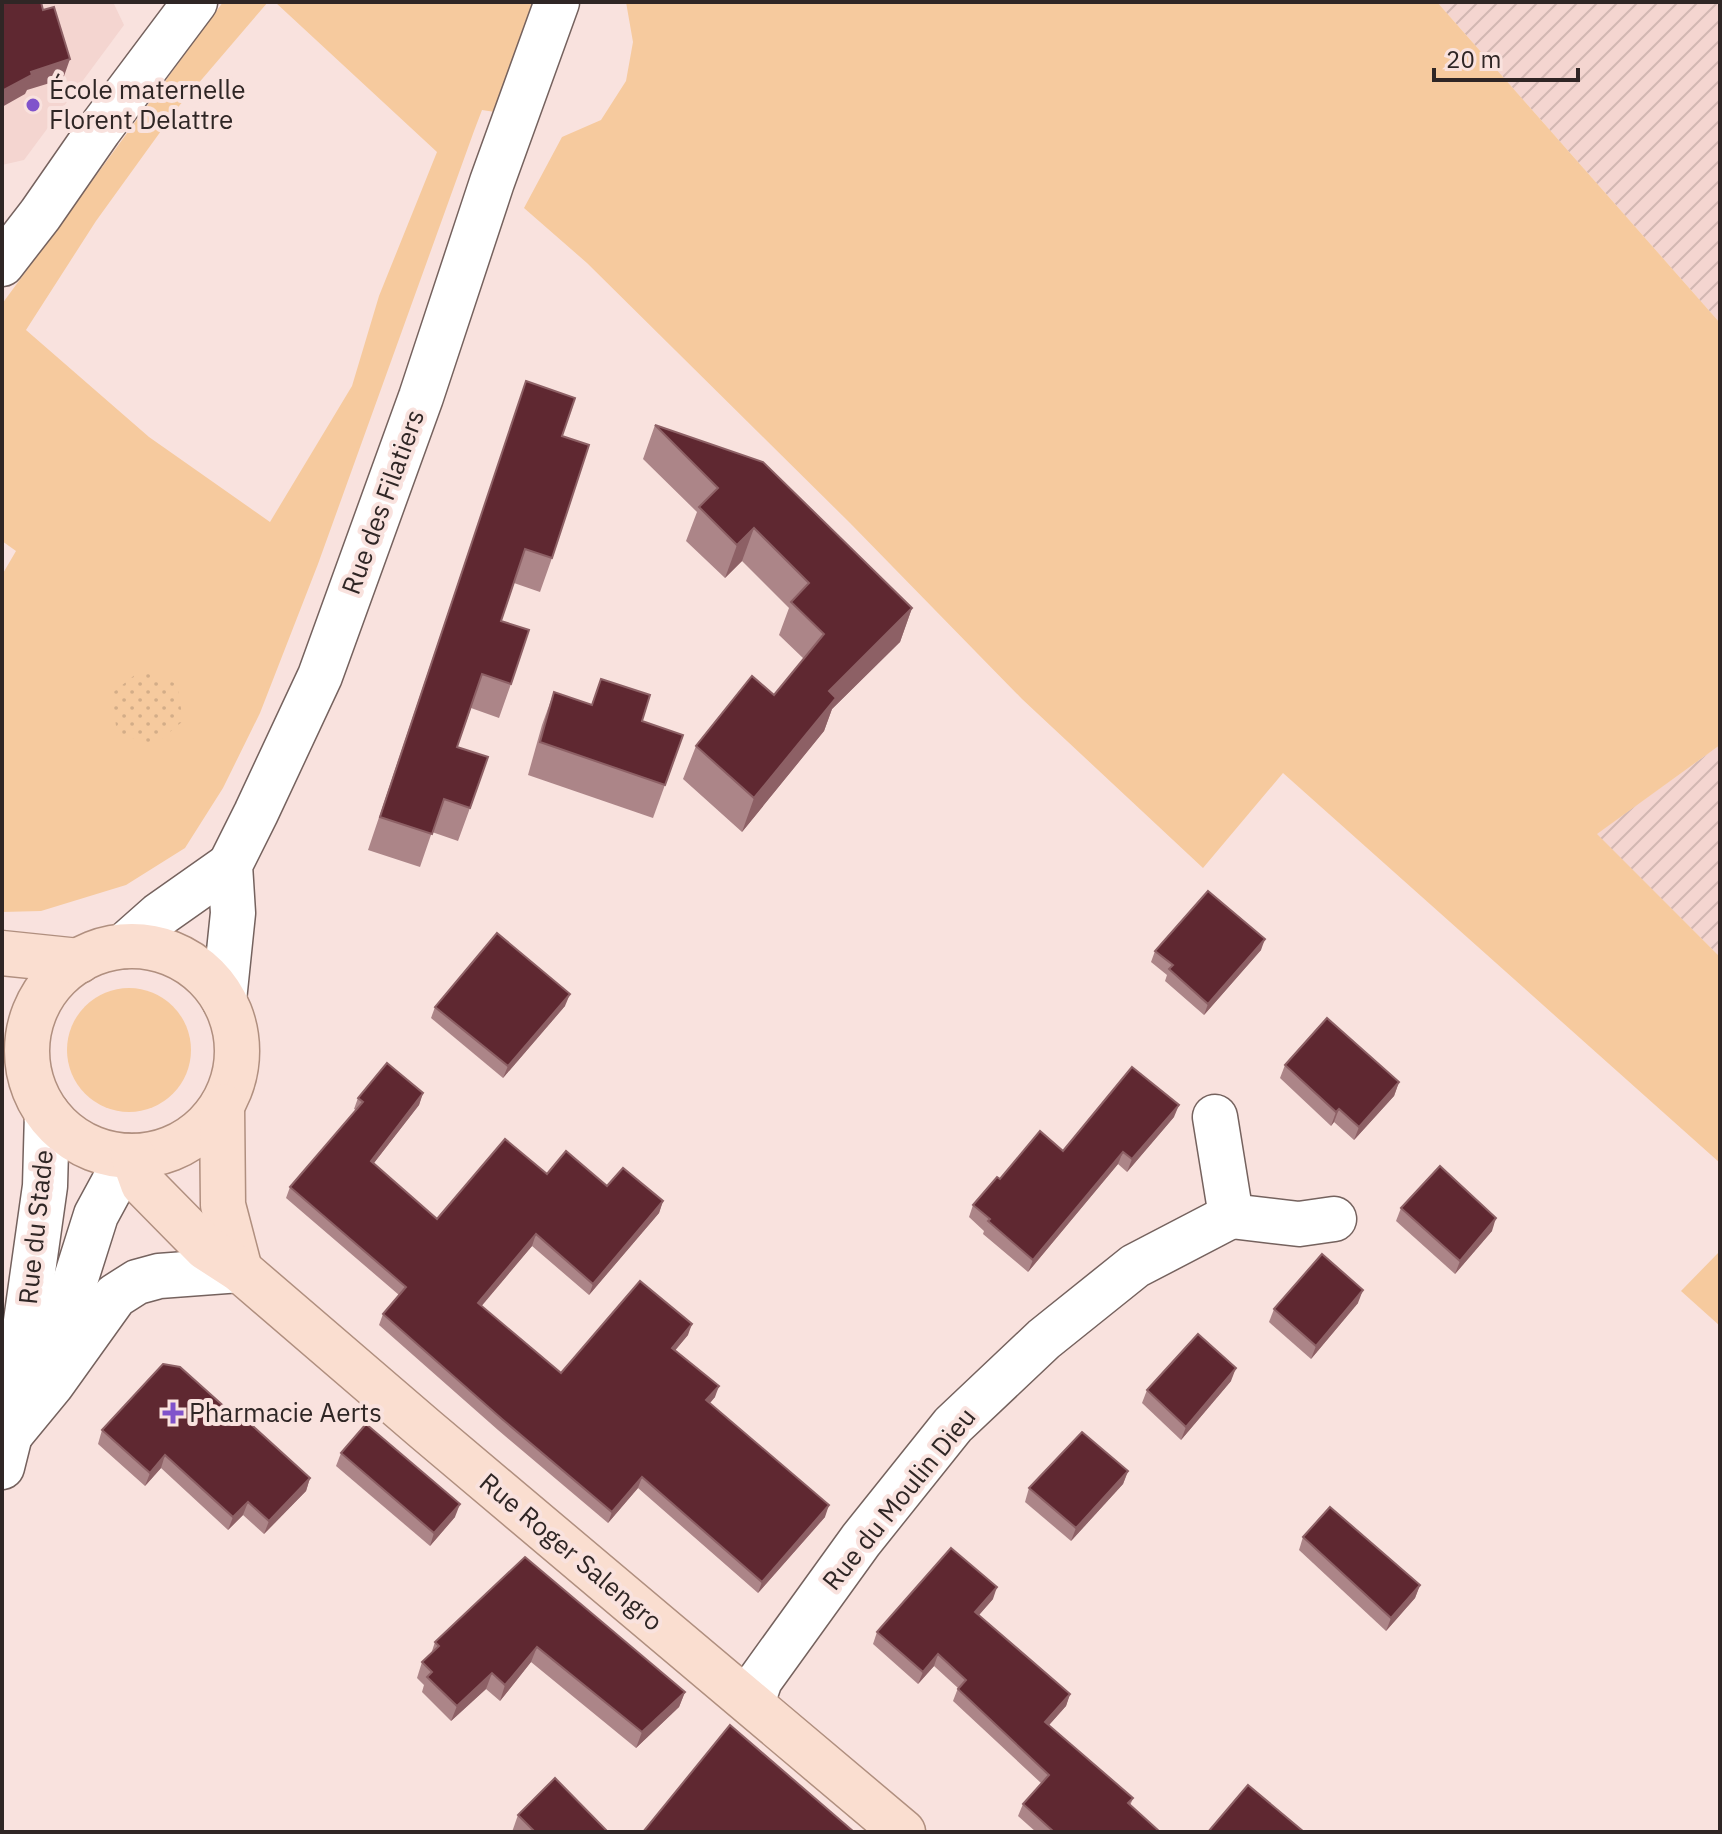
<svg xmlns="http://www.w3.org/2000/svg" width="1722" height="1834" font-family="'IBM Plex Sans',sans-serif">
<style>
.built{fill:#f4d5d0}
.industrial{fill:url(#industrial-furrows)}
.grass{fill:#f6ca9e}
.park{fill:url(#park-dots)}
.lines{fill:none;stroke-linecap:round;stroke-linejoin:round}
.minor-casing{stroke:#75625e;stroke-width:47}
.major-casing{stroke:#b08f7f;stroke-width:47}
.minor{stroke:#fff;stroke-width:44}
.major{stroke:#faded0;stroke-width:44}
.wall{fill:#ac8588}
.shaded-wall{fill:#8d6065}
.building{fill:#5f2831;stroke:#8d6065;stroke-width:2}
.poi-dot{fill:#8053cb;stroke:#f9e2de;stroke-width:3}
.labels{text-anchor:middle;stroke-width:8;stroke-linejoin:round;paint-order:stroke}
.poi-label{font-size:26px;fill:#2f2625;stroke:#f9e2de;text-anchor:start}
.street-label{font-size:26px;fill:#2f2625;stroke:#f9e2de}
</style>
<defs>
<pattern id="industrial-furrows" width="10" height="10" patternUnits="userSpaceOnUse" patternTransform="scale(2)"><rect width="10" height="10" fill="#f4d5d0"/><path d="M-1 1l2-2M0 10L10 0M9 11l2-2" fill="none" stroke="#d2b7b2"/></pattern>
<pattern id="park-dots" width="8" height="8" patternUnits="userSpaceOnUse" patternTransform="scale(2)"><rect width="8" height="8" fill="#f6ca9e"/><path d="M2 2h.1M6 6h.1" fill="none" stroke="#d3ad88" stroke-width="1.8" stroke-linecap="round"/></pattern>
</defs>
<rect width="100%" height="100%" fill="#f9e2de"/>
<polygon class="built" points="2,2 113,2 124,25 24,160 2,165"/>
<g class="industrial">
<polygon points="1437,2 1720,2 1720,323"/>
<polygon points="1720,745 1720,957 1596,834"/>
</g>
<g class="grass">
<polygon points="223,2 268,2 179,106 96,221 26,330 149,437 270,522 352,386 379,296 437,152 275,2 536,2 495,112 482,110 474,131 318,564 260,713 223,788 185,848 126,885 41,911 2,912 2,575 16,551 2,541 2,304"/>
<polygon points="626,2 1437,2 1720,323 1720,745 1597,834 1720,957 1720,1163 1283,773 1203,868 1022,699 850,523 587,263 524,208 562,137 601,120 626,81 633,42"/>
<circle cx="129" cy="1050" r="62"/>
<polygon points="1720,1251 1720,1326 1681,1291"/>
</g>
<polygon class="park" points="141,670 177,684 183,721 153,746 117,732 111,694"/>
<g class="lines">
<g class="minor-casing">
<g id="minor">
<polyline points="2,264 40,215 99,130 195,2"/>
<polyline points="124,946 159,915 230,865"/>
<polyline points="224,1000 233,913 230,865 256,813 320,676 421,397 492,182 557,2"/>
<polyline points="1231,1216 1299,1224 1334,1219"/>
<polyline points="56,1366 71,1294 96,1215 128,1156"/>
<polyline points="10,1435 52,1384 115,1296 137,1282 159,1276 240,1270"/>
<polyline points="2,1467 10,1435 45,1186 47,1113"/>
<polyline points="752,1703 760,1680 861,1540 953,1425 1044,1339 1135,1266 1231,1216 1215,1117"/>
</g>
</g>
<g class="major-casing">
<g id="major">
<circle cx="132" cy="1051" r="105"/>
<polyline points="2,953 79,961"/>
<polyline points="222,1106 223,1205 240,1270"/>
<polyline points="133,1156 143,1184 206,1248 240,1270 425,1429 903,1832"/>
</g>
</g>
<use href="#minor" class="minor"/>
<use href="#major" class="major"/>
</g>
<g class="wall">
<polygon points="526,381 562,436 552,558 540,592 514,583 501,621 511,684 499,718 471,708 457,747 470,808 458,841 432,832 420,867 368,850"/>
<polygon points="655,425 912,608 900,642 832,709 824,731 742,832 683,779 696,746 774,695 804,659 779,635 789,608 742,561 725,578 686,541 697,512 643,459"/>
<polygon points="554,692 683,735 653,818 528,775 542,725"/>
<polygon points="1261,950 1204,1015 1165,981 1167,975 1151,962 1155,951"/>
<polygon points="565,1006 503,1078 431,1018 435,1007"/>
<polygon points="1285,1065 1399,1082 1394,1096 1354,1140 1334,1122 1331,1126 1280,1078"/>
<polygon points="423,1093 419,1105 373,1164 437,1219 547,1174 607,1186 663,1201 659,1213 589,1295 532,1246 481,1306 561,1373 688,1335 675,1350 715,1397 710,1403 825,1517 758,1593 638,1488 608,1523 498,1430 379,1325 383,1314 399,1295 286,1198 290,1187 356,1110 354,1109 358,1098"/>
<polygon points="1174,1117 1127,1172 1118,1164 1028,1272 983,1234 984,1231 969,1217 973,1205 1063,1151"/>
<polygon points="1401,1208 1492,1231 1455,1274 1396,1221"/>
<polygon points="1358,1303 1311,1359 1269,1322 1274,1309"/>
<polygon points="1231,1381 1181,1440 1142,1403 1147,1390"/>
<polygon points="228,1410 310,1478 306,1491 264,1534 243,1515 228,1530 161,1468 145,1486 98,1444 102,1430"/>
<polygon points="341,1453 455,1517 430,1546 336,1466"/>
<polygon points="1128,1471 1123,1484 1071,1541 1025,1502 1029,1488"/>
<polygon points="1303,1537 1420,1585 1415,1598 1386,1631 1299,1550"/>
<polygon points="525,1557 685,1692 679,1707 636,1748 531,1662 500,1701 486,1689 451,1721 422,1692 424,1685 417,1678 422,1662 431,1654 435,1642"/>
<polygon points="993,1599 979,1615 1070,1694 1066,1706 1049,1725 1133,1798 1130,1806 1160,1832 1036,1832 1018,1816 1023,1804 1041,1783 953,1701 958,1688 934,1666 918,1684 873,1644 877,1632"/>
<polygon points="518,1815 608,1832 512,1832"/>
</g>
<g class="shaded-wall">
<polygon points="70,59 63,79 27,90 25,94 2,107 2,91 31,72"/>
<polygon points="754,528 742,561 725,578 737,545"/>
<polygon points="912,608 900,642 832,709 824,731 742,832 754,798 829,691"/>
<polygon points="1265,939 1261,950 1204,1015 1208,1004"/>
<polygon points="570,994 565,1006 503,1078 508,1066"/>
<polygon points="1399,1082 1394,1096 1354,1140 1359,1127"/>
<polygon points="423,1093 419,1105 367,1172 371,1161"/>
<polygon points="1179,1105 1174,1117 1127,1172 1132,1159"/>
<polygon points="1339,1109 1334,1122 1331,1126 1336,1112"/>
<polygon points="1123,1152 1118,1164 1028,1272 1033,1260"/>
<polygon points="663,1201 659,1213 589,1295 593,1284"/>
<polygon points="1496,1218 1492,1231 1455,1274 1460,1261"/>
<polygon points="536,1234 532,1246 474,1315 478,1303"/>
<polygon points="1363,1290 1358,1303 1311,1359 1316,1346"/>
<polygon points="692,1324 688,1335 668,1359 672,1348"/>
<polygon points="1236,1368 1231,1381 1181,1440 1186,1427"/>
<polygon points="719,1386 715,1397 702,1412 706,1400"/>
<polygon points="165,1455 161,1468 145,1486 150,1473"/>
<polygon points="1128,1471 1123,1484 1071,1541 1076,1528"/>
<polygon points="642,1477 638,1488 608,1523 612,1512"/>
<polygon points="310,1478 306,1491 264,1534 269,1521"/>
<polygon points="248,1502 243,1515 228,1530 233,1517"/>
<polygon points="460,1504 455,1517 430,1546 434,1533"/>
<polygon points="829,1505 825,1517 758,1593 762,1582"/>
<polygon points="1420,1585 1415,1598 1386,1631 1391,1618"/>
<polygon points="997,1587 993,1599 971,1624 975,1612"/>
<polygon points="537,1647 531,1662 500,1701 505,1685"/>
<polygon points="938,1654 934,1666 918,1684 923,1672"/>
<polygon points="492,1673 486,1689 451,1721 457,1706"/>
<polygon points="685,1692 679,1707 636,1748 642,1732"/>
<polygon points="1070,1694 1066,1706 1041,1734 1045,1722"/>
</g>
<g class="building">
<polygon points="2,2 41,2 43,10 54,7 70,59 31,72 32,75 2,91"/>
<polygon points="526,381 575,398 562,436 589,445 552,558 525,549 501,621 529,630 511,684 482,674 457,747 488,757 470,808 444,799 432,834 380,817"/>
<polygon points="655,425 763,462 912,608 829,691 836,698 754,798 696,746 752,676 774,695 824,634 791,602 809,583 754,528 737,545 699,507 718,488"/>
<polygon points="601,679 650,695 642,721 683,735 665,785 540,742 554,692 592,705"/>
<polygon points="1208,891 1265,939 1208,1004 1169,969 1173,965 1155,951"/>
<polygon points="497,933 570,994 508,1066 435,1007"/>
<polygon points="1327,1018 1399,1082 1359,1127 1339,1109 1336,1112 1285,1065"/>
<polygon points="387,1063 423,1093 371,1161 437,1219 505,1139 547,1174 566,1151 607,1186 623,1168 663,1201 593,1284 536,1234 478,1303 561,1373 640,1281 692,1324 672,1348 719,1386 706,1400 829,1505 762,1582 642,1477 612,1512 502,1419 383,1314 406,1287 290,1187 363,1102 358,1098"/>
<polygon points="1132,1067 1179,1105 1132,1159 1123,1152 1033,1260 988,1221 990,1219 973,1205 997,1177 1000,1179 1040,1131 1063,1151"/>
<polygon points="1440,1166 1496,1218 1460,1261 1401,1208"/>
<polygon points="1322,1254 1363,1290 1316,1346 1274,1309"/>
<polygon points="1198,1334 1236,1368 1186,1427 1147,1390"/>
<polygon points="163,1364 180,1367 228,1410 232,1407 310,1478 269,1521 248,1502 233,1517 165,1455 150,1473 102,1430"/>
<polygon points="366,1424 460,1504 434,1533 341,1453"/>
<polygon points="1082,1432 1128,1471 1076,1528 1029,1488"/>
<polygon points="1330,1507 1420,1585 1391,1618 1303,1537"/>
<polygon points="951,1548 997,1587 975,1612 1070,1694 1045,1722 1133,1798 1128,1803 1160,1832 1054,1832 1023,1804 1049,1775 958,1689 966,1680 938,1654 923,1672 877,1632"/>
<polygon points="525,1557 685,1692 642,1732 537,1647 505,1685 492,1673 457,1706 427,1677 432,1672 422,1662 439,1646 435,1642"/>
<polygon points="730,1725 854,1832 643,1832"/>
<polygon points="555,1778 608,1832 535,1832 518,1815"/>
<polygon points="1248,1785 1304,1832 1208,1832"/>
</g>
<g class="poi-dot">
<circle cx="33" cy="105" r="8"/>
<path d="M169 1401h8v8h8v8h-8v8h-8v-8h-8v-8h8z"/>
</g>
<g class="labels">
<g class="poi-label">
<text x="49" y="99">École maternelle<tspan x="49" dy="30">Florent Delattre</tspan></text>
<text x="189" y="1422">Pharmacie Aerts</text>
</g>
<g class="street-label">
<text transform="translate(383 502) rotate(-70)" y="9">Rue des Filatiers</text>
<text transform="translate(36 1227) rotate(-84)" y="9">Rue du Stade</text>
<text transform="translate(899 1499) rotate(-51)" y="9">Rue du Moulin Dieu</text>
<text transform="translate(571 1552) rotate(40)" y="9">Rue Roger Salengro</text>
</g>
</g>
<rect width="1722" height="1834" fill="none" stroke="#2f2625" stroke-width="8"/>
<path d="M1434 68v12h144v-12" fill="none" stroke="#2f2625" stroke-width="4"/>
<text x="1446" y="68" font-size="24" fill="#2f2625" stroke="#f9e2de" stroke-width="6" paint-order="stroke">20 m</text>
</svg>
